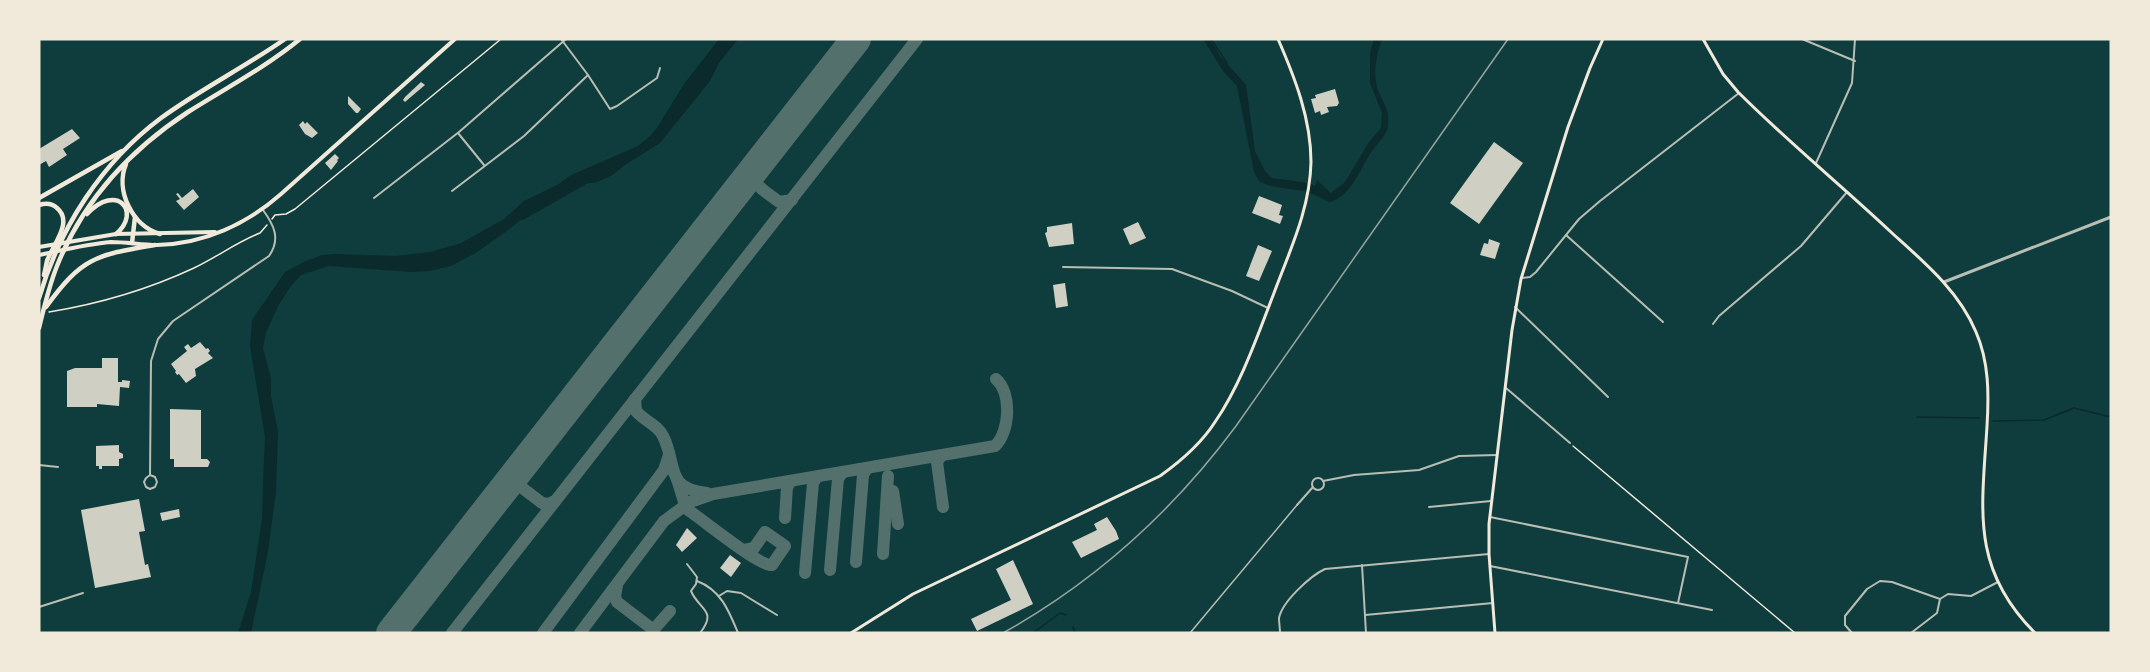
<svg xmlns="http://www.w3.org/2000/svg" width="2150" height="672" font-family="Karla,sans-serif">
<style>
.water{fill:#0a2a2b}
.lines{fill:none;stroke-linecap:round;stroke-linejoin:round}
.stream{stroke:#0a2a2b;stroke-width:1.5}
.river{stroke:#0a2a2b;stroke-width:8}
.taxiway{stroke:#53706d;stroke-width:12}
.runway{stroke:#53706d;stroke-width:30}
.building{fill:#cfcfc3}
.path{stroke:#f1e9da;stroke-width:1.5}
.service{stroke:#b8beb3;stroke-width:1.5}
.minor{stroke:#b8beb3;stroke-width:2}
.tertiary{stroke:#b8beb3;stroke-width:3}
.secondary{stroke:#f1e9da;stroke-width:3}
.trunk{stroke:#f1e9da;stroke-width:4}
.motorway{stroke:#f1e9da;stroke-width:4.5}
.rail{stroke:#97a49c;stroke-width:1.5}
</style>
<rect width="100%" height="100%" fill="#0f3d3e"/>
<g class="water">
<polygon points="719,39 738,39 719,63 710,81 660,143 625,165 611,176 597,182 572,186 563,193 553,196 538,205 511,228 474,254 451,266 429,271 411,272 329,266 301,275 291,286 278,306 266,333 263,348 271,379 271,396 278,432 276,491 268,552 251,633 238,633 251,592 262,519 263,482 265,437 250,346 252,320 285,272 306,261 322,255 336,254 396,256 430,252 461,243 504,219 524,201 557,185 571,175 638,146 650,136 657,128 684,84"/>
<path d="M1203,39H1210L1220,56L1246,85L1255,151L1265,171L1272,178L1309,183L1315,186L1317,180L1331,193L1345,182L1369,142L1381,128L1382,113L1370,83V53L1374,39H1382C1376,56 1372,76 1379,93C1384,103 1390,112 1388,124C1388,134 1381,139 1375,147C1361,164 1353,197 1329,202C1319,197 1309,191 1297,190C1283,188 1272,188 1259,181L1254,172L1237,86L1223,71Z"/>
</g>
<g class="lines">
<g class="stream">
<polyline points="1211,39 1227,63"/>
<polyline points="1917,417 1979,418"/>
<polyline points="1993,421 2044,420 2074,408 2111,417"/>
<polyline points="1073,627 1075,633"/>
<polyline points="1033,633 1060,613 1066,615"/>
</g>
<polyline class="river" points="522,216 587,179"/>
<g class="taxiway">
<path d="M756,167C749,185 767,192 779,202L792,200"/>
<polyline points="739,188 747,183 756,184"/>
<path d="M635,399L636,411C643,420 658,425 663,436C678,466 664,488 707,493"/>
<polyline points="941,456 937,462 943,507"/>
<polyline points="518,470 517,478 521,487 542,503 548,504 555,501"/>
<path d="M677,479L685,505L688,510C702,519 760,567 772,565L785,546L765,532L754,548L744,550"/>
<polyline points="502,490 512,484 521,487"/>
<polyline points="893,491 898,524"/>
<polyline points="785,518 787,487 791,481"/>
<polyline points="883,554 888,476"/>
<polyline points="856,562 863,475 867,468"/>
<polyline points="830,570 838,479 842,473"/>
<polyline points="805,573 813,483 817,477"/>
<polyline points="617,585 615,597 617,602 651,628 655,628 670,611"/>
<polyline points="452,633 917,39"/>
<polyline points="543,633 664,470 669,455"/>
<path d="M580,633L664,521L690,502L713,494L995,446C1010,432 1012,393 996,379"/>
</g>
<polyline class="runway" points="391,633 856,39"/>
</g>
<g class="building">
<polygon points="421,82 425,85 405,102 403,100 405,97"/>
<polygon points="1335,89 1339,103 1337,106 1327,107 1329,112 1321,115 1320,111 1315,113 1311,99 1316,98 1315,95"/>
<polygon points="348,96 361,109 358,113 356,113 348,104"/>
<polygon points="303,121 305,124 307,122 318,133 312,138 305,134 299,125"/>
<polygon points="72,129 80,138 63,149 67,155 49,167 46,161 39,165 39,149"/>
<polygon points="1494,142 1523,163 1479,224 1450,203"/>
<polygon points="335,154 339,158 337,160 338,161 331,170 325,163"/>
<polygon points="193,189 199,197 184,210 176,201 180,199 176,194 178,193 182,198"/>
<polygon points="1259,196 1282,205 1279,215 1283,216 1280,224 1252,213"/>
<polygon points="1138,222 1146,238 1130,245 1123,229"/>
<polygon points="1072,223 1074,244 1049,247 1045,233 1047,232 1047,227"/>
<polygon points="1489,239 1500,243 1495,259 1480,255 1484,243 1488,244"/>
<polygon points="1258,245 1272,251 1259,281 1246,276"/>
<polygon points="1065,283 1068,306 1056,308 1053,285"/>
<polygon points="200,342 206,349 208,348 210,351 208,353 213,358 195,369 196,376 186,383 179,374 177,375 175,372 176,371 171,364 187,351 184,347 188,344 191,348"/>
<polygon points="102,358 118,358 118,382 122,382 122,380 130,381 129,388 120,387 119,406 97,404 97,407 67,407 67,371 75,368 102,368"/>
<polygon points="170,409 201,410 201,459 207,459 210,462 208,467 174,467 174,459 170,459"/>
<polygon points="119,445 119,452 123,454 123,458 119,459 119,466 102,466 102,469 99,469 99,466 96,466 96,446"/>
<polygon points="139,499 145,531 139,532 145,565 148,564 151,577 95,588 81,510"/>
<polygon points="179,509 180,517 162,521 160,513"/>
<polygon points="1107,517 1116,531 1119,539 1081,558 1072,542 1097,530 1094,524"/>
<polygon points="687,528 697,538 682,552 676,545"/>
<polygon points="730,555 741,563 731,577 720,568"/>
<polygon points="1013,560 1033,604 977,631 971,619 1011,600 996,569"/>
</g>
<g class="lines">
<g class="path">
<polyline points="272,219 275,215 286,214 295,209 501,39"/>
<path d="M49,312C98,304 149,289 194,268C217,257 237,242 260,233L267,225"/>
<polyline points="1573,446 1795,633"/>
</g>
<polyline class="service" points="1190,633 1297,505"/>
<g class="minor">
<polyline points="561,39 588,75 610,109 617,106 657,78 660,68"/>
<polyline points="1802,39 1855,61"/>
<polyline points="458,133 484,165"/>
<polyline points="1816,163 1852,83 1855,39"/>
<polyline points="452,191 524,136 588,75"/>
<polyline points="374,198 459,132 566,39"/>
<polyline points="1566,235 1663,322"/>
<polyline points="1063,267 1172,269 1232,291 1268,308"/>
<polyline points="1522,278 1530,277 1536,272 1579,219 1600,201 1739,93"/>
<polyline points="1515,307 1608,397"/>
<polyline points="1713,324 1719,316 1801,246 1847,192"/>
<polyline points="1506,388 1570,443"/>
<polyline points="39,465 58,467"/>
<path d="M150,475L146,478L144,482L146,487L150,489L155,487L157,482L155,477L150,475L151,361L158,339L173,321L269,256C281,239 274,225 263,210"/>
<circle cx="1318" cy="484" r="6"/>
<polyline points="1323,481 1354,475 1419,470 1459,456 1497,455"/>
<polyline points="1297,505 1313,487"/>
<polyline points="1429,507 1491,501"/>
<polyline points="1490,517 1688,557 1678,603"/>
<path d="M687,564L697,577L696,584L691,591C699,610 718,610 700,633"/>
<polyline points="1362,565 1366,633"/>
<polyline points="1490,566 1712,610"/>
<path d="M697,581C721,590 729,611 738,633"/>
<polyline points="719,596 727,591 741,593 777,615"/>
<polyline points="1940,599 1948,594 1971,596 1998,582"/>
<polyline points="39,607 83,593"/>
<polyline points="1365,615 1493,603"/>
<path d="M1280,633C1280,628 1279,623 1279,618C1282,602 1310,576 1325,569L1489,554"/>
<polyline points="1852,633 1845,625 1845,616 1867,589 1880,581 1892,582 1940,599"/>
<polyline points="1911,633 1937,613 1940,599"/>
</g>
<polyline class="tertiary" points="1944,282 2111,217"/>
<g class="secondary">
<path d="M1703,39L1723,74L1738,92C1787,141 1841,185 1892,233C1924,262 1959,291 1976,332C1989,362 1989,394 1987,426C1982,509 1970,568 2035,633"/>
<path d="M851,633L913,594L1160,476C1181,461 1201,444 1215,422C1241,384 1257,337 1274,293C1290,250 1310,209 1311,162C1311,119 1295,78 1278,39"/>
<polyline points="1495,633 1489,554 1489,524 1512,330 1521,279 1568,127 1590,68 1603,39"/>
</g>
<g class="trunk">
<polyline points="39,247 116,234 215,232"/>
<path d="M39,255C63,250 87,244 111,242C126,242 142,245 157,245C204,244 247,224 281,194L455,39"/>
</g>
<g class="motorway">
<path d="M126,164C115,190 132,226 160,234"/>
<polyline points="39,198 122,151"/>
<path d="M39,205C45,203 52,203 57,208C74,222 52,246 47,261C46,266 45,271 44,275"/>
<path d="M87,214C117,182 142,212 116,234"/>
<polyline points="132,243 135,217"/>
<path d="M39,298C60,227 102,162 161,118C201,89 245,67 285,39"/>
<path d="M46,307C82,257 96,255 155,245"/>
<path d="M39,328C44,307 49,286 57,266C83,201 130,150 188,112C226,88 266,67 300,39"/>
</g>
<path class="rail" d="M1003,633C1096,581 1173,511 1236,426L1508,39"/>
</g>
<rect width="2150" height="672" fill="none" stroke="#f1e9da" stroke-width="81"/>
</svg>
